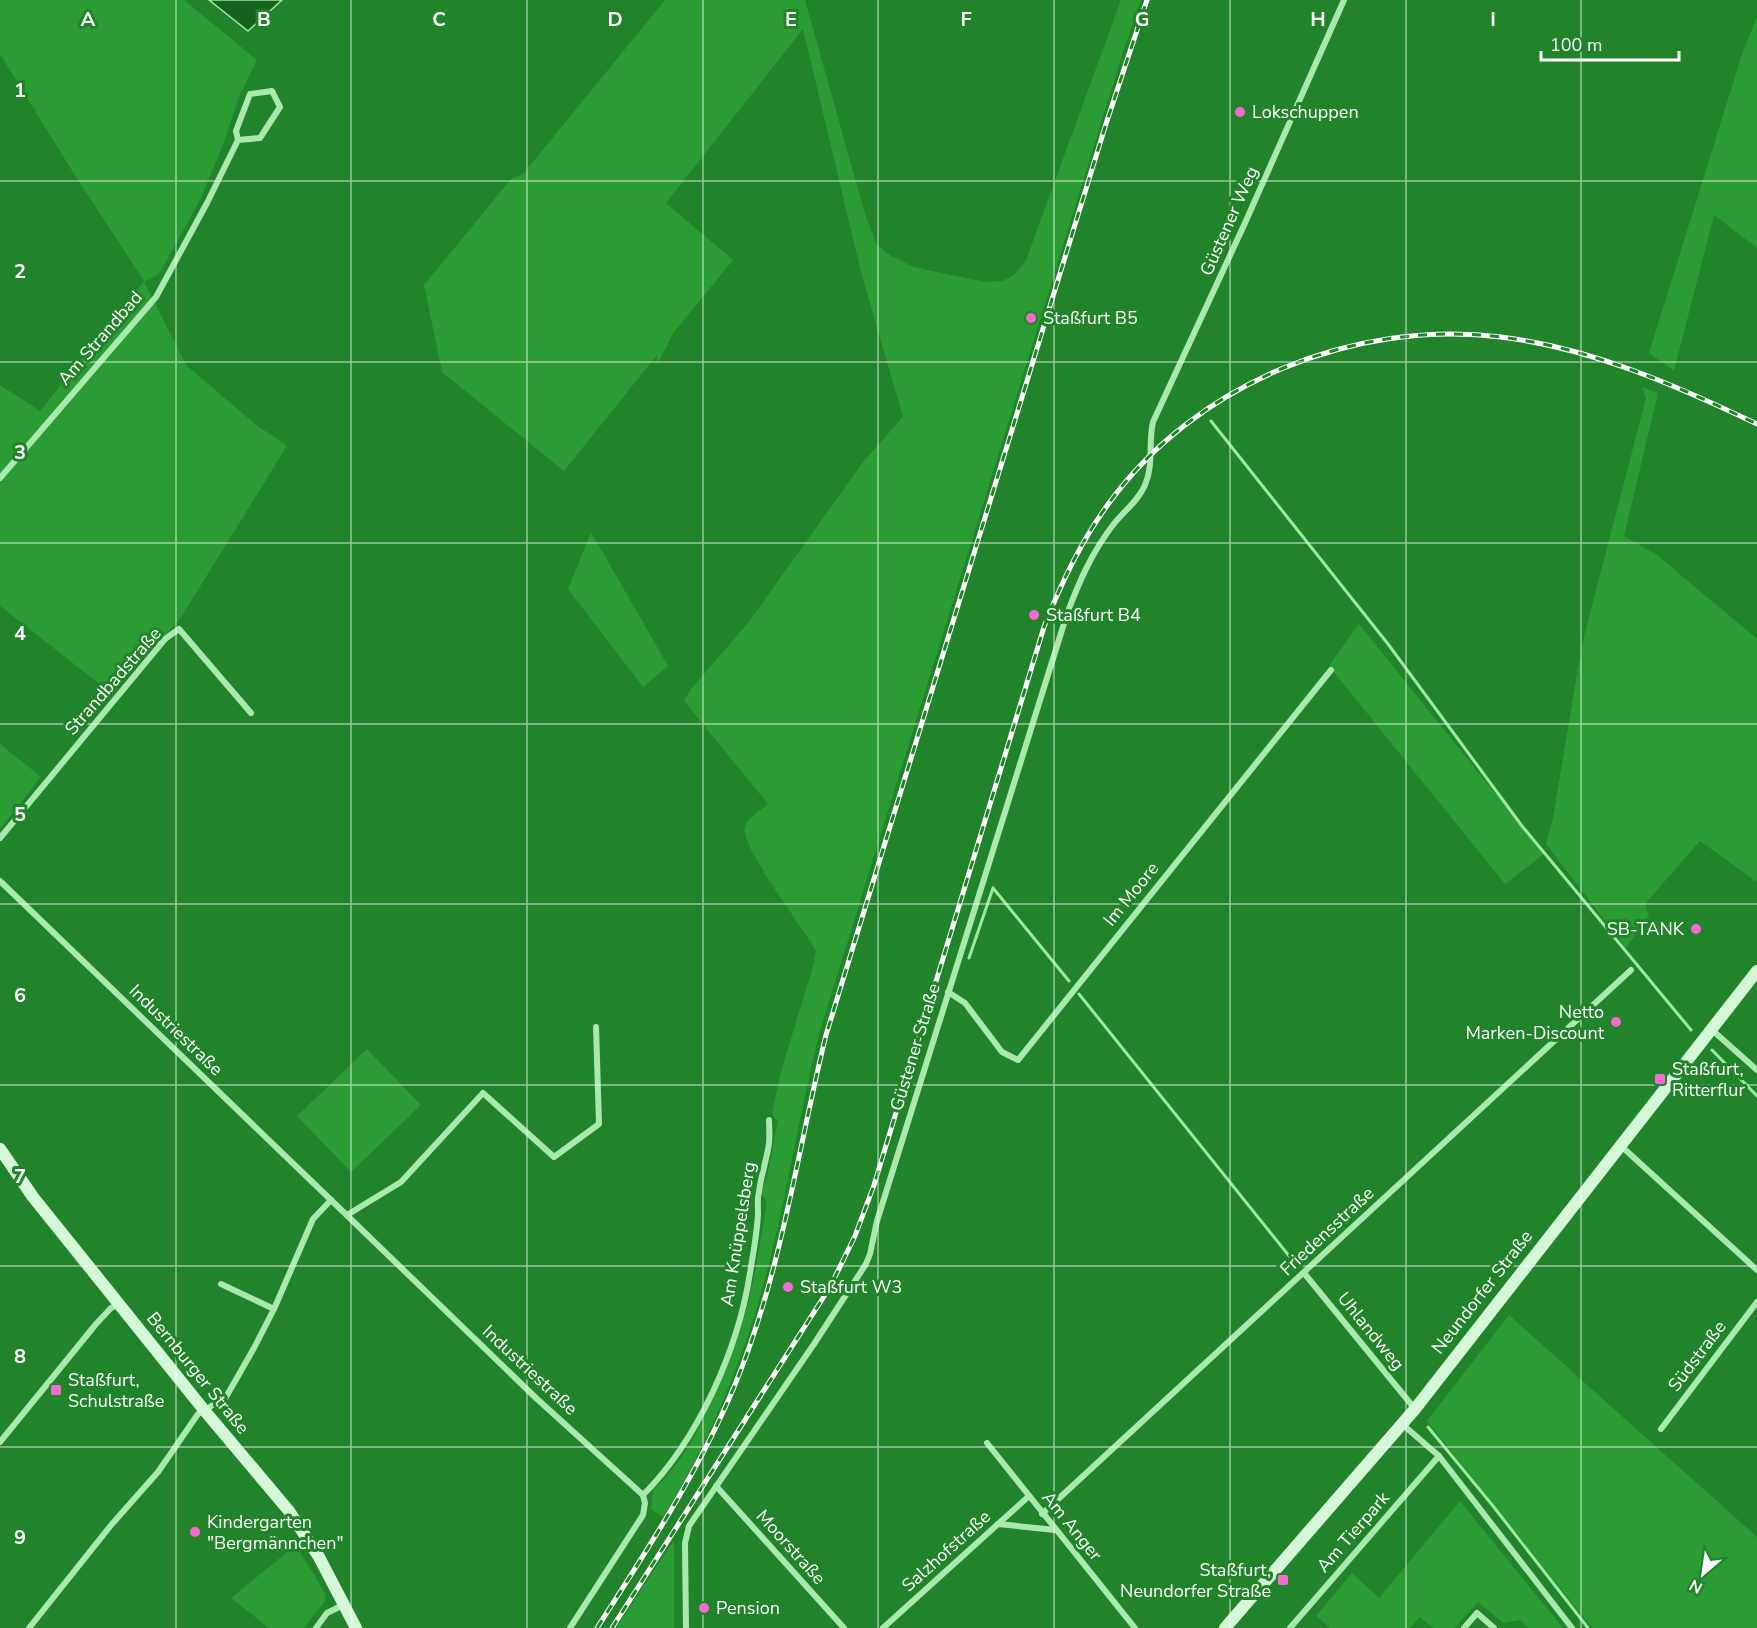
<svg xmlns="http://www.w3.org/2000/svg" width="1757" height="1628" font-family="'Nunito Sans',sans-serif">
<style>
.green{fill:#2a9c33}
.water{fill:#16631e;stroke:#9ceaa1;stroke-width:1.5}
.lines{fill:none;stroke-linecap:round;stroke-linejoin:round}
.stream{stroke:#9ceaa1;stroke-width:3}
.minor{stroke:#a9e9ae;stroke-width:6}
.secondary{stroke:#d3f7d7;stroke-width:12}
.rail-casing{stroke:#fff;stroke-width:5}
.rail{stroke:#21842a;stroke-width:3;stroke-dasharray:9;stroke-linecap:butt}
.grid{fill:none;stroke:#fff;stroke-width:1.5;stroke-opacity:0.55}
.poi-dot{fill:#f66ad4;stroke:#21842a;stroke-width:2}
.labels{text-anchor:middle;stroke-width:6;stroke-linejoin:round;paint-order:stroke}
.poi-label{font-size:18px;fill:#fff;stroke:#21842a;text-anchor:start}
.street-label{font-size:18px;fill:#fff;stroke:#21842a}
.grid-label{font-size:20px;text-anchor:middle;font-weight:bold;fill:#fff;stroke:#21842a;stroke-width:6;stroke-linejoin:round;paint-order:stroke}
</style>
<rect width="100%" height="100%" fill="#21842a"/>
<g class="green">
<polygon points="0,0 184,0 257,60 239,97 223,145 200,200 159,274 144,282 187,366 255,424 287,446 180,619 111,693 0,606 0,385 40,411 144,281 71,169 0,54"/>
<path d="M665,0H805L865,214L877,245L891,256L914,267L984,282L1002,281L1014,275L1026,260L1121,0H1141L1124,49L819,1034C799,1116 786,1201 764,1283C741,1365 708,1445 663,1517L651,1509L653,1490C680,1465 699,1431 713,1398C724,1374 735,1350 742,1325C754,1285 760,1243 767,1202L761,1193L767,1177L778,1121L772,1115L780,1075L814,963L816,951C805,929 739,846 745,827C748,817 761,810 768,804L684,701L691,689L747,624L863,462L903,417L861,272L803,29L666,203L733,260L674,332L657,365V355L564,471L442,372L424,285L511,179L523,174Z"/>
<polygon points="1757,17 1757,248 1714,215 1674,371 1649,353 1743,51"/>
<polygon points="1642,387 1658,393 1624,536 1657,555 1757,639 1757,882 1700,841 1645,904 1649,915 1626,948 1546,844 1553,818 1582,644 1646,398"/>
<polygon points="591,532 668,666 643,687 568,589"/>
<polygon points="1359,624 1544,854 1505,884 1329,666"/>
<polygon points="0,744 41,777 0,829"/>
<polygon points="367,1049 421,1105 351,1172 297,1116"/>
<polygon points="1509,1315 1757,1537 1757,1628 1592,1628 1427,1421"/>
<polygon points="1460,1501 1563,1628 1528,1628 1521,1620 1503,1623 1478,1602 1455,1628 1433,1628 1420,1617 1410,1628 1330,1628 1316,1616 1352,1573 1379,1598"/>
<polygon points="674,1540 674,1628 616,1628"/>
<polygon points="296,1545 326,1595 325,1601 304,1628 269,1628 231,1598"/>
</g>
<polygon class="water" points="209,0 282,0 248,31"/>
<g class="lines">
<g class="stream">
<polyline points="1211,421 1388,644 1522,826 1691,1030"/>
<polyline points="969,958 993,888 1069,981"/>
<polyline points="1079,994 1298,1267"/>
<polyline points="1712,1050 1757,1096"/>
<polyline points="1428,1427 1493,1506 1588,1628"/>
</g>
<g class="minor">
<polyline points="0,478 156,297 207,203 238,140 236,131 250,94 272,91 280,107 260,138 238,140"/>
<polyline points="0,838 165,639 179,629 251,713"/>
<polyline points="0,881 331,1200"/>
<polyline points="948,992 965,1003 1002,1052 1018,1060 1331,670"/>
<polyline points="1711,1029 1757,1070"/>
<polyline points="1620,1145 1757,1270"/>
<polyline points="347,1215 401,1182 483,1093 554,1157 599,1124 596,1027"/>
<polyline points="1304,1273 1415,1409"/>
<polyline points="221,1284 274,1309"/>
<polyline points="1402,1424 1439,1456"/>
<polyline points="1661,1429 1757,1302"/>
<polyline points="0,1442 96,1324 111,1308 119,1304"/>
<polyline points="987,1443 1135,1628"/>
<polyline points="716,1486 844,1628"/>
<polyline points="1042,1514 1631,970"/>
<polyline points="998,1524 1055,1530"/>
<polyline points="29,1628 112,1524 158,1472 198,1414 226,1397 254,1348 274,1309 313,1219 331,1200 536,1398 643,1495"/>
<polyline points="316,1628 327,1613 345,1604"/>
<path d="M570,1628L643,1515L645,1503L643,1495C698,1440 738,1350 750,1273C753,1254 757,1234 758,1214C758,1207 757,1199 759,1192C761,1175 767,1159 769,1143C770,1135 769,1127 769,1120"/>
<path d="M686,1628L685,1543L689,1526L814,1344L866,1264L870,1254L877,1221L1067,614C1079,582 1092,552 1113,525C1123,512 1139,500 1145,485C1154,465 1148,443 1153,422L1245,223L1344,0"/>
<polyline points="883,1628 1029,1496"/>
<polyline points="1290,1628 1439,1456 1572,1628"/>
<polyline points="1464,1628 1477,1613 1494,1628"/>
</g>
<g class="secondary">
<polyline points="0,1149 33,1197 204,1410 289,1511 319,1557 356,1628"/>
<polyline points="1225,1628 1415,1409 1757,971"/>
</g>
<g class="rail-casing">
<g id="rail">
<path d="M597,1628C647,1550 698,1473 734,1387C781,1275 797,1153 826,1035L1105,127L1147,0"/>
<path d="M612,1628L830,1287L855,1236L874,1185L1044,627C1061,583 1081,541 1109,503C1196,383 1355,319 1501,337C1591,348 1675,385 1757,424"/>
</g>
</g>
<use href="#rail" class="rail"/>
</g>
<path class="grid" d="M176,0V1628M351,0V1628M527,0V1628M703,0V1628M878,0V1628M1054,0V1628M1230,0V1628M1406,0V1628M1581,0V1628M0,181H1757M0,362H1757M0,543H1757M0,724H1757M0,904H1757M0,1085H1757M0,1266H1757M0,1447H1757"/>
<g class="poi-dot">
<circle cx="1240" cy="112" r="6"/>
<circle cx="1031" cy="318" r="6"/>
<circle cx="1034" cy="615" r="6"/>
<circle cx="1696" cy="929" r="6"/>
<circle cx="1616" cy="1022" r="6"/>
<rect x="1654" y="1073" width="12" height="12" rx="3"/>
<circle cx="788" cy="1287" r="6"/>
<rect x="50" y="1384" width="12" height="12" rx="3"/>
<circle cx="195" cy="1532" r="6"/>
<rect x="1277" y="1574" width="12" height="12" rx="3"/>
<circle cx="704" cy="1608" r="6"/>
</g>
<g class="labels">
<g class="poi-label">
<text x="1252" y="118">Lokschuppen</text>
<text x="1043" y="324">Staßfurt B5</text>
<text x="1046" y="621">Staßfurt B4</text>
<text x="1684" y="935" text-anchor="end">SB-TANK</text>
<text x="1604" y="1018" text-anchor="end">Netto<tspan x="1604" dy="21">Marken-Discount</tspan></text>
<text x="1672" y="1075">Staßfurt,<tspan x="1672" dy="21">Ritterflur</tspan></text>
<text x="800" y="1293">Staßfurt W3</text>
<text x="68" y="1386">Staßfurt,<tspan x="68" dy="21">Schulstraße</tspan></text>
<text x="207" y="1528">Kindergarten<tspan x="207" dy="21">"Bergmännchen"</tspan></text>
<text x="1271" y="1576" text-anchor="end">Staßfurt,<tspan x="1271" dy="21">Neundorfer Straße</tspan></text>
<text x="716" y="1614">Pension</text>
</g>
<g class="street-label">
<text transform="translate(1229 221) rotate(-66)" y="6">Güstener Weg</text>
<text transform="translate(100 338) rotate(-49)" y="6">Am Strandbad</text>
<text transform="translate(113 681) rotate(-49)" y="6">Strandbadstraße</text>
<text transform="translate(1131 894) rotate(-51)" y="6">Im Moore</text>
<text transform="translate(176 1030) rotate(44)" y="6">Industriestraße</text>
<text transform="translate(915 1047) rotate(-73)" y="6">Güstener Straße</text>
<text transform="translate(1327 1231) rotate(-43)" y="6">Friedensstraße</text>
<text transform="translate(738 1234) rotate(-81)" y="6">Am Knüppelsberg</text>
<text transform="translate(1482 1292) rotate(-52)" y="6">Neundorfer Straße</text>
<text transform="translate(1371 1331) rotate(51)" y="6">Uhlandweg</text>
<text transform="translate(1697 1356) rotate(-53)" y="6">Südstraße</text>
<text transform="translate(530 1370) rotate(43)" y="6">Industriestraße</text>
<text transform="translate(198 1373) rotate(51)" y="6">Bernburger Straße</text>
<text transform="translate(1072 1526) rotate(51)" y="6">Am Anger</text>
<text transform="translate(1353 1532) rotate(-49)" y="6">Am Tierpark</text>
<text transform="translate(791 1547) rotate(48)" y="6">Moorstraße</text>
<text transform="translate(946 1551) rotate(-42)" y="6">Salzhofstraße</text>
</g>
</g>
<g class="grid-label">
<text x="88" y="26">A</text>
<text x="264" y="26">B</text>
<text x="439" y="26">C</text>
<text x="615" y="26">D</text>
<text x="791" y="26">E</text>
<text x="966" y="26">F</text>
<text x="1142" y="26">G</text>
<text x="1318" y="26">H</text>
<text x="1493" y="26">I</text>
<text x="20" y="97">1</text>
<text x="20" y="278">2</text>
<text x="20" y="459">3</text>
<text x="20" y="640">4</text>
<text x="20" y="821">5</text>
<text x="20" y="1002">6</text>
<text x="20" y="1183">7</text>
<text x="20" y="1363">8</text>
<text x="20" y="1544">9</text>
</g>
<g transform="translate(1703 1574) rotate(209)" stroke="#21842a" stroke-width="4.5" paint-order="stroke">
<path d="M0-4.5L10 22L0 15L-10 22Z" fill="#ffffff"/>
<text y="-9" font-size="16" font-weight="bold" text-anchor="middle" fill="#ffffff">N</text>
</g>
<path d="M1541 51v9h138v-9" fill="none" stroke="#ffffff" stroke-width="3"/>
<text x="1550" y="51" font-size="18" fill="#ffffff" stroke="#21842a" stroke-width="4.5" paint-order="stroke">100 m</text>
</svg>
